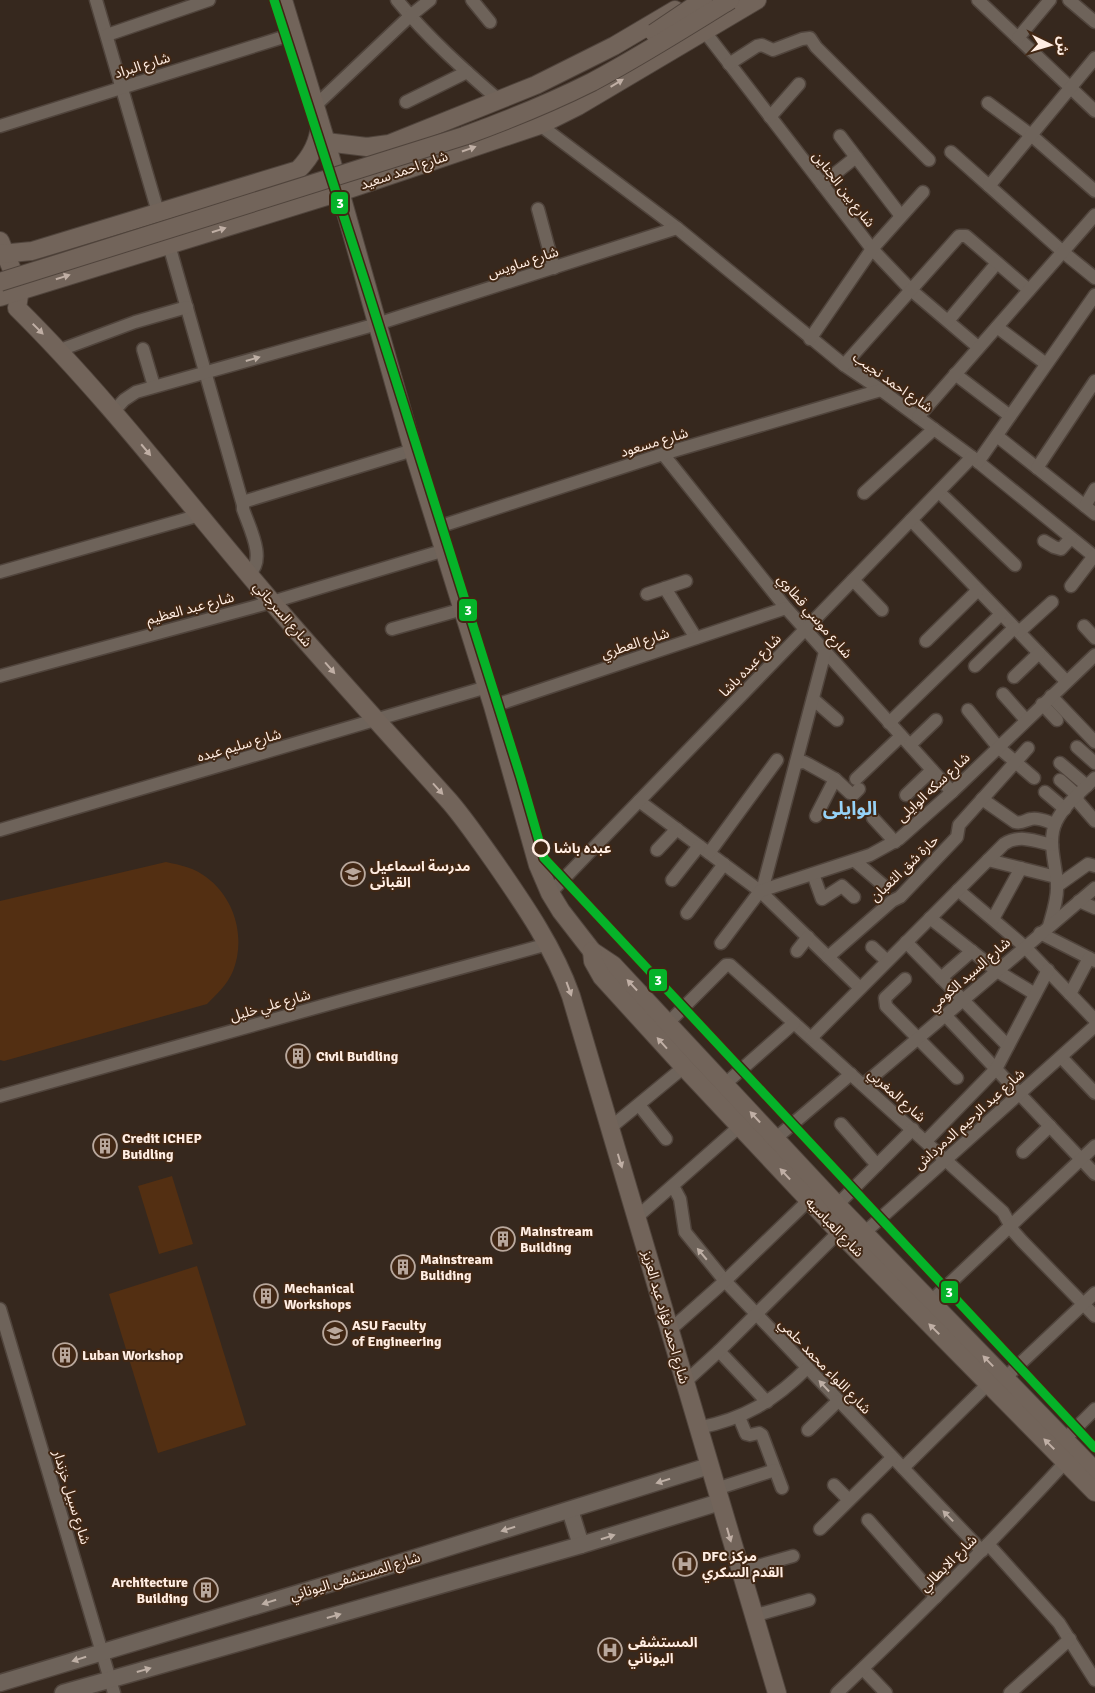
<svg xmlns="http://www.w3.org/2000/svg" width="1095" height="1693" font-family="Signika,'Noto Sans Arabic',sans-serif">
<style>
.green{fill:#532f12}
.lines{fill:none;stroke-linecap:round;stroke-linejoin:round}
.minor-casing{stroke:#50443c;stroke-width:15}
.tertiary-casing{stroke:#50443c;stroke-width:19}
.secondary-casing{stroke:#50443c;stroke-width:20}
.minor{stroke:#6e635a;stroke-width:12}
.tertiary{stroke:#6e635a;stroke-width:16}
.secondary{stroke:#72645a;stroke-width:18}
.secondary-bridge-casing{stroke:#50443c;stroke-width:20;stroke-linecap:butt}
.secondary-bridge{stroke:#72645a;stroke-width:18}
.metro-1-casing{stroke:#412714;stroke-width:12}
.metro-1{stroke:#06b329;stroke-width:9}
.oneway{fill:#c0afa5}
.oneway2{fill:#beafa5}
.stop-dot{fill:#412714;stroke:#ffede2;stroke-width:2.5}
.labels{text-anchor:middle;stroke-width:4;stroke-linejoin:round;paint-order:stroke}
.street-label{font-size:14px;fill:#ffede2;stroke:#412714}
.stop-label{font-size:14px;font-weight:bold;fill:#ffede2;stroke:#412714;text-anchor:start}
.poi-label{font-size:14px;font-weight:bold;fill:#ffede2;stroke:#412714;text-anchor:start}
.district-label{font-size:19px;font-weight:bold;fill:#96d2f7;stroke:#412714}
.line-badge{stroke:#412714;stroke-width:2}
.badge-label{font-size:14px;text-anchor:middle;font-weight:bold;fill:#fff}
</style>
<rect width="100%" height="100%" fill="#36281e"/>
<g class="green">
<path d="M166,862C180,865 195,868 206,877C235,898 246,938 233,971C227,985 217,994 207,1004L4,1061L0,1060V901Z"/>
<polygon points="172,1176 193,1244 159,1254 138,1186"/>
<polygon points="197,1266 246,1425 158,1453 109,1294"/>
</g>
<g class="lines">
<g class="minor-casing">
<g id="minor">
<polyline points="96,0 158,212"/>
<path d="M397,0C427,37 464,70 500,101"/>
<polyline points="472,0 490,22"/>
<polyline points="978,0 1095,111"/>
<polyline points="1069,0 1095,22"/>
<polyline points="705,32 872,249 911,290 978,347"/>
<polyline points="107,35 209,0"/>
<polyline points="1018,38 1050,0"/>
<polyline points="729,64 757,46 762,45 773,50 802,39 810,38 816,47 929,160"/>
<polyline points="406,102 467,72"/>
<polyline points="988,103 1031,135 1095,191"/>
<polyline points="315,106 410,16 430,0"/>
<polyline points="770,117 799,84"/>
<polyline points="540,125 677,228 844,365 881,390 972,457 1095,557"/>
<polyline points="0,126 293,34"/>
<polyline points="840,136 901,216"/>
<polyline points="951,152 1063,252 1095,278"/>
<polyline points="822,184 856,157"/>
<polyline points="989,186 1095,58"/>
<polyline points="538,209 554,268"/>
<polyline points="169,245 243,505"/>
<polyline points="948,321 997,263"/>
<polyline points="997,327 1046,364"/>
<polyline points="810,339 872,249 923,192"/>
<polyline points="143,349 154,386"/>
<polyline points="60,350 135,322 187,307"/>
<polyline points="844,365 959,236 966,236 1029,290"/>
<polyline points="955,374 1010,416"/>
<polyline points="114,411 124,400 136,392 377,324 677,228"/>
<polyline points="918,417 1095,215"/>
<polyline points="997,436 1095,514"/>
<polyline points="663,454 786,608 952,792"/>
<polyline points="978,462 1095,295"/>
<polyline points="1037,468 1095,381"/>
<polyline points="939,492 1015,565"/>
<polyline points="864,493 934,429"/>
<polyline points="1085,506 1095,489"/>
<polyline points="911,520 1066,681"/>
<polyline points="438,527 663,454 881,390"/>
<polyline points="1044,541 1054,547 1061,549 1071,538"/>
<polyline points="0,572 200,515"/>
<path d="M249,574C267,560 249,527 243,509V505L246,501L413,450"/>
<polyline points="853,580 882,610"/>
<polyline points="1071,586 1094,556"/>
<polyline points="665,588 696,638"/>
<polyline points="647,594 686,581"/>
<polyline points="1084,626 1095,638"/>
<polyline points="392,629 463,609"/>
<polyline points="1019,632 1052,602"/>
<polyline points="926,641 978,590"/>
<polyline points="975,666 1014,628"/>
<polyline points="0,676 272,602 445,550"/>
<polyline points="1014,677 1039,653"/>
<polyline points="1003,694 1026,720"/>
<polyline points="1051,696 1095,742"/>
<polyline points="813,699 837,720"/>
<polyline points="1042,704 1057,720"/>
<polyline points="493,706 786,608"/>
<polyline points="968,710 998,747 1034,778"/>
<polyline points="889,723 1001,614"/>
<polyline points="910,745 936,720"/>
<polyline points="1077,747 1095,763"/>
<polyline points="796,763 804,762 808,764 835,779 850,793 854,794 859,789"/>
<polyline points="1060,763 1087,786"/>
<polyline points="856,779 901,736"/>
<polyline points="1060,780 1078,796"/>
<polyline points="1045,792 1065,809"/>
<polyline points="906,795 932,770"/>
<polyline points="1075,798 1095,821"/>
<path d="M982,799L1015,822C1022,824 1025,820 1031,819C1039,817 1048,822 1055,824"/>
<polyline points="639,801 760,891 860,988"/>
<polyline points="816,816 835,779"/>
<polyline points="873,818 895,842"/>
<polyline points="0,830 487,687"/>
<polyline points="657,850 677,829"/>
<polyline points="709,853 777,760"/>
<polyline points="988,860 1056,877"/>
<polyline points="855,861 883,885"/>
<polyline points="813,874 822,899 842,886 854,897"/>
<polyline points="672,880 699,846"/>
<polyline points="1057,886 1088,864 1095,866"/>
<polyline points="958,890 1024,946 1095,1020"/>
<polyline points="762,891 825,652"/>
<polyline points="550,893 972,457"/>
<polyline points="1079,901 1095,908"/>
<polyline points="687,913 724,864"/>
<polyline points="930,918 997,971 1035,994"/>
<polyline points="993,919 1021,868"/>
<path d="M1049,926C1053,912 1058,898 1057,884C1056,864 1047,841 1056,822C1064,805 1082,791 1095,778"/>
<polyline points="1040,933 1095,961"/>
<polyline points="906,942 1008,1046"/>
<polyline points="721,943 760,891 870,855 899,839 952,792 1095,655"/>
<polyline points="872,947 887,961"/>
<polyline points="797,951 808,937"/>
<polyline points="828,957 892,901 900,897 957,837 959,825 1028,748"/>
<polyline points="941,978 972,951"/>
<polyline points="905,979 885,998 886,1006 957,1078"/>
<polyline points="1070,994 1089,958"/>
<polyline points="945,1015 1095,1174"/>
<polyline points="668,1023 726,965 730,965 1003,1212 1014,1232 1022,1241 1095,1316"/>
<path d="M811,1038L1004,844C1019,834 1036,841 1052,845"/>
<polyline points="1061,1057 1095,1093"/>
<polyline points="725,1084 794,1023"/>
<polyline points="863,1085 1095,888"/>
<polyline points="0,1096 354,997 548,944"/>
<polyline points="639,1105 666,1139"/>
<polyline points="841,1124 877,1165"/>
<polyline points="610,1128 684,1067"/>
<polyline points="775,1139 851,1074"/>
<polyline points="926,1141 996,1069 1048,970"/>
<polyline points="1023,1152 1050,1126"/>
<polyline points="673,1186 680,1199 685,1232 725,1281 982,1551"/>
<polyline points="837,1205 913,1129"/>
<polyline points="637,1217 740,1126"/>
<polyline points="864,1233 1095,1026"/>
<polyline points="930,1302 1095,1146"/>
<polyline points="0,1309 114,1693"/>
<polyline points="670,1330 725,1281 809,1200"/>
<polyline points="719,1351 767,1402"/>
<polyline points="1005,1378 1095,1293"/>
<polyline points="685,1382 719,1351 844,1227"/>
<polyline points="739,1417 746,1434 750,1435 759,1433 762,1435 782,1488"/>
<path d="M698,1428C744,1419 774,1401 807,1368"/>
<polyline points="808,1430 838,1401"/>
<polyline points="1065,1439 1095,1409"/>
<polyline points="903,1468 988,1384"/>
<polyline points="834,1485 849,1500"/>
<polyline points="716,1489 775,1470"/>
<polyline points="868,1520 936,1597"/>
<polyline points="820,1529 892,1458"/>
<polyline points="988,1544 1059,1623 1095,1680"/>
<polyline points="740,1571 793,1556"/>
<polyline points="753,1616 809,1600"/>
<polyline points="863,1669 886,1693"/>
<path d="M837,1693C918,1616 996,1538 1071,1456"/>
<polyline points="1010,1693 1070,1639"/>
</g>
</g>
<g class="tertiary-casing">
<g id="tertiary">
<polyline points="570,1510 581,1545"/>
<polyline points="0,1683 392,1565 709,1466"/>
<polyline points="63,1693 581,1545 720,1502"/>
</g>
</g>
<g class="secondary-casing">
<g id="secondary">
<polyline points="283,0 326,142 413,450 493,706 538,865 550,893 561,911 592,951 613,965 837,1205 1095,1471"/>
<polyline points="326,142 367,147 389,144 536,85 614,46 675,10"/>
<path d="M0,241L20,289L17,308C110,400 187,503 272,602C330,670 391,736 450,802C467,822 481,843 496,864C525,906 554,948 571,996L777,1693"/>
<path d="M0,254L32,251L298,170C311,157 319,143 320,124"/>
<polyline points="0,297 340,192 540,125 578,106 757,0"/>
<polyline points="592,951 593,961 602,977 684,1067 839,1232 1095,1492"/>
</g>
</g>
<use href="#minor" class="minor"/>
<use href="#tertiary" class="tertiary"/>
<use href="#secondary" class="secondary"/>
<g class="secondary-bridge-casing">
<g id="secondary-bridge">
<polyline points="654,33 703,0"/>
<path d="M0,282L464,136C508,120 550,103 592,82C639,57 685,28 730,0"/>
</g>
</g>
<use href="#secondary-bridge" class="secondary-bridge"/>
<g class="metro-1-casing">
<polyline id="metro-1" points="274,0 366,285 521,778 544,858 1095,1448"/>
</g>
<use href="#metro-1" class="metro-1"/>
</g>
<defs><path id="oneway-solid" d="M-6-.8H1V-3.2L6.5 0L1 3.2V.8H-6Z" transform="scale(1.25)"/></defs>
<g class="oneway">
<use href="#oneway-solid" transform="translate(617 83) rotate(-31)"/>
<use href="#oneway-solid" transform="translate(469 149) rotate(-19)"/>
<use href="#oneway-solid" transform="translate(219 230) rotate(-18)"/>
<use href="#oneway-solid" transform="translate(63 277) rotate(-17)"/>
<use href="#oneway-solid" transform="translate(38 329) rotate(45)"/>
<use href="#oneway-solid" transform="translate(146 450) rotate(50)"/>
<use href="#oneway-solid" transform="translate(330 668) rotate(49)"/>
<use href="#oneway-solid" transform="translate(438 789) rotate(48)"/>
<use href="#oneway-solid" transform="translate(632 985) rotate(-133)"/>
<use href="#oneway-solid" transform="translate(569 989) rotate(70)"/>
<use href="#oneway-solid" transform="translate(662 1043) rotate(-132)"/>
<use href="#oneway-solid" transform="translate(755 1117) rotate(-133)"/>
<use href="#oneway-solid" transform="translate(620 1161) rotate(73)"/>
<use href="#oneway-solid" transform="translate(785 1174) rotate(-133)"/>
<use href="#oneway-solid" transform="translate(934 1329) rotate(-135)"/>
<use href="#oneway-solid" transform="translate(988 1361) rotate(-134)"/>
<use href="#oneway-solid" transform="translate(1049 1444) rotate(-135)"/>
<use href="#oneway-solid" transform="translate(729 1535) rotate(74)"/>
</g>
<g class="oneway2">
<use href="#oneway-solid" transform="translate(253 359) rotate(-16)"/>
<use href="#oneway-solid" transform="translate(702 1254) rotate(-130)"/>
<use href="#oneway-solid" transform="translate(824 1386) rotate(-133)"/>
<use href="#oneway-solid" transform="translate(663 1481) rotate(162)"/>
<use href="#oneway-solid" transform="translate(948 1516) rotate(-134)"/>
<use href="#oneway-solid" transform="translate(508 1529) rotate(163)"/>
<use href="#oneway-solid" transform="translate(608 1537) rotate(-17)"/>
<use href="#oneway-solid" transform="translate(269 1602) rotate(163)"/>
<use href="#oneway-solid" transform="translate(334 1616) rotate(-16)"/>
<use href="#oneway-solid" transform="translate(79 1659) rotate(163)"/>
<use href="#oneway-solid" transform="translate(144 1670) rotate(-16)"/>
</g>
<defs>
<g id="school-ring" transform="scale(1.25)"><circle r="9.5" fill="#412714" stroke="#b9a89d" stroke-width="1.5"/><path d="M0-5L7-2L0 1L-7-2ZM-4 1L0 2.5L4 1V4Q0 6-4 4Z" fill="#b9a89d"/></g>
<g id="building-ring" transform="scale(1.25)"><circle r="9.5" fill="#412714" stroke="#b9a89d" stroke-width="1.5"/><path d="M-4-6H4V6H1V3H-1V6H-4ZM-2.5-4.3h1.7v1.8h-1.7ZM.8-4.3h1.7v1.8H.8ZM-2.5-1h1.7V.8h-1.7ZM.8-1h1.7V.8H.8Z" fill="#b9a89d"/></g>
<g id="university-ring" transform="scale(1.25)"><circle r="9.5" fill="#412714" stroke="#b9a89d" stroke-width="1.5"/><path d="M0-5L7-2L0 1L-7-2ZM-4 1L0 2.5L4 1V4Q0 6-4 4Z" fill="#b9a89d"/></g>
<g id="hospital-ring" transform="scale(1.25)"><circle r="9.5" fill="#412714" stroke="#b9a89d" stroke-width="1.5"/><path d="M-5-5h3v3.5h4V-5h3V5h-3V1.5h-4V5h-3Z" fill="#b9a89d"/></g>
</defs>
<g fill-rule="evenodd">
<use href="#school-ring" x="353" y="874"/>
<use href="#building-ring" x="298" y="1056"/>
<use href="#building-ring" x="105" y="1146"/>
<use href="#building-ring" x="503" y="1239"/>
<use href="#building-ring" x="403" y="1267"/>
<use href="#building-ring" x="266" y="1296"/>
<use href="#university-ring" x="335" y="1333"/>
<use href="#building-ring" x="65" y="1355"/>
<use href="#hospital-ring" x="685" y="1564"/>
<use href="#building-ring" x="206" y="1590"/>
<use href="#hospital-ring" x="610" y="1650"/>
</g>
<circle class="stop-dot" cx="541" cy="848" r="8"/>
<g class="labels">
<g class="street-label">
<text transform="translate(142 65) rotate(-17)" y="5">شارع البراد</text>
<text transform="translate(404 170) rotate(-19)" y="5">شارع احمد سعيد</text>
<text transform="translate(844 189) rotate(52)" y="5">شارع بين الجناين</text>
<text transform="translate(523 262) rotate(-18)" y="5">شارع ساويس</text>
<text transform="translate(893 382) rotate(35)" y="5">شارع احمد نجيب</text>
<text transform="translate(654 442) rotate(-17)" y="5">شارع مسعود</text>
<text transform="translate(190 608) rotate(-15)" y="5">شارع عبد العظيم</text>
<text transform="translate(283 614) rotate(49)" y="5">شارع السرجاني</text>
<text transform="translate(815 616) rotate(49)" y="5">شارع موسي قطاوي</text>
<text transform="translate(635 643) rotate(-18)" y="5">شارع العطري</text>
<text transform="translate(750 665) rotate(-46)" y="5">شارع عبده باشا</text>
<text transform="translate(239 745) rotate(-16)" y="5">شارع سليم عبده</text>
<text transform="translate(933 787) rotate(-43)" y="5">شارع سكه الوايلى</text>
<text transform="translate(904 868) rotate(-44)" y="5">حارة شق الثعبان</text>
<text transform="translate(969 974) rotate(-41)" y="5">شارع السيد الكومي</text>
<text transform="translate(270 1005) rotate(-16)" y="5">شارع علي خليل</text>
<text transform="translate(897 1095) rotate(42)" y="5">شارع المغربي</text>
<text transform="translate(969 1119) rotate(-42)" y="5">شارع عبد الرحيم الدمرداش</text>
<text transform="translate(835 1227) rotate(46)" y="5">شارع العباسيه</text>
<text transform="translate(666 1317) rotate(74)" y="5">شارع احمد فؤاد عبد العزيز</text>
<text transform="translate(825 1366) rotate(46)" y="5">شارع اللواء محمد حلمي</text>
<text transform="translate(72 1497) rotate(73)" y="5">شارع سبيل خزندار</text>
<text transform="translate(948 1563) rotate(-45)" y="5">شارع الايطالي</text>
<text transform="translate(355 1576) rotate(-17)" y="5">شارع المستشفى اليوناني</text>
</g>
<g class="stop-label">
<text x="554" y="853">عبده باشا</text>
</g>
<g class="poi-label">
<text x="370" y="871">مدرسة اسماعيل<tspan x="370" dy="16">القبانى</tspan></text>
<text x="316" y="1061">Civil Buidling</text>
<text x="122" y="1143">Credit ICHEP<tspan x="122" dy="16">Buidling</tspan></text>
<text x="520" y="1236">Mainstream<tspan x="520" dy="16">Building</tspan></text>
<text x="420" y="1264">Mainstream<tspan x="420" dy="16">Buliding</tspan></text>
<text x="284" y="1293">Mechanical<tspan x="284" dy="16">Workshops</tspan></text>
<text x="352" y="1330">ASU Faculty<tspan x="352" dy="16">of Engineering</tspan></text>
<text x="82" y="1360">Luban Workshop</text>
<text x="702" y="1561">DFC مركز<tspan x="702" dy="16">القدم السكري</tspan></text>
<text x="188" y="1587" text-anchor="end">Architecture<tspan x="188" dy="16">Building</tspan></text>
<text x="628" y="1647">المستشفى<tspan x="628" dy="16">اليوناني</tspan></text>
</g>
<g class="district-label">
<text x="850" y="815">الوايلى</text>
</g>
</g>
<g class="line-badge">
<rect x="330" y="191" width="19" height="24" rx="5" fill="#06b329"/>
<rect x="458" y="598" width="20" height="24" rx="5" fill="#06b329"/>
<rect x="648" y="968" width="20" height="24" rx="5" fill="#06b329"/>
<rect x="940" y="1280" width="19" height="24" rx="5" fill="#06b329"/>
</g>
<g class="badge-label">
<text x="340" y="208">3</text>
<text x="468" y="615">3</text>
<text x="658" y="985">3</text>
<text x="949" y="1297">3</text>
</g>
<g transform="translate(1050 45) rotate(95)" stroke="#412714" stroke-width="4" paint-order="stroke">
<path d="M0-4L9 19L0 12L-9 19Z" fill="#ffede2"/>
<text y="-8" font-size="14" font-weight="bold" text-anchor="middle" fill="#ffede2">ش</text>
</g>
</svg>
